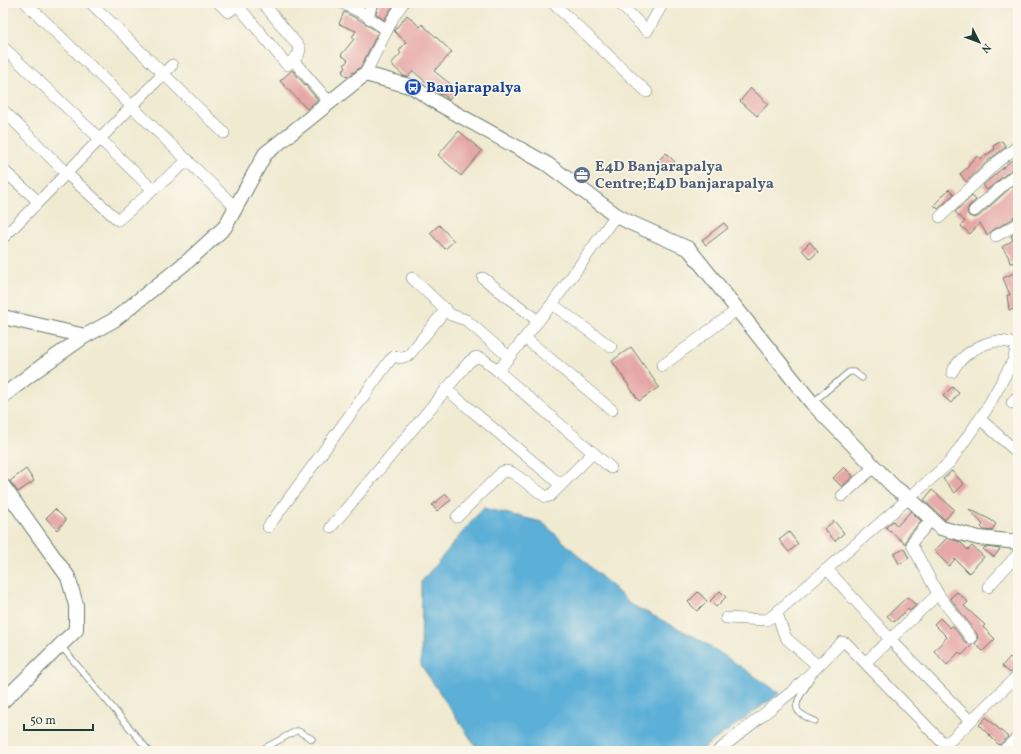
<svg xmlns="http://www.w3.org/2000/svg" width="1021" height="754" font-family="Vollkorn,serif">
<style>
.water{fill:#5bafd7;stroke:#3d7686}
.building{fill:#e6a8a7}
.lines{fill:none;stroke-linecap:round;stroke-linejoin:round}
.service-casing{stroke:#687a6b;stroke-width:7}
.minor-casing{stroke:#687a6b;stroke-width:12}
.tertiary-casing{stroke:#687a6b;stroke-width:16}
.service{stroke:#fff;stroke-width:5.5}
.minor{stroke:#fff;stroke-width:11}
.tertiary{stroke:#fff;stroke-width:14}
.labels{text-anchor:middle;stroke-width:3;stroke-linejoin:round;paint-order:stroke}
.transit-label{font-size:15px;font-weight:bold;fill:#164399;stroke:#fbf7ec;text-anchor:start}
.service-label{font-size:15px;font-weight:bold;fill:#4e5e75;stroke:#fbf7ec;text-anchor:start}
</style>
<rect width="100%" height="100%" fill="#fbf7ec"/>
<filter id="ink" filterUnits="userSpaceOnUse"><feTurbulence type="fractalNoise" baseFrequency=".025" numOctaves="2"/><feDisplacementMap in="SourceGraphic" scale="8" xChannelSelector="R" yChannelSelector="G"/><feConvolveMatrix kernelMatrix="1 2 1 2 8 2 1 2 1" color-interpolation-filters="sRGB"/></filter>
<filter id="wash" filterUnits="userSpaceOnUse"><feTurbulence type="fractalNoise" baseFrequency=".012" numOctaves="4" result="noise"/><feDisplacementMap in="SourceGraphic" scale="16" xChannelSelector="R" yChannelSelector="G"/><feGaussianBlur stdDeviation="0.9" result="paint"/><feColorMatrix in="noise" values="0 0 0 0 0 0 0 0 0 0 0 0 0 0 0 0 0 1.4 0 .05"/><feComposite in="paint" operator="in"/></filter>
<g filter="url(#wash)">
<rect width="100%" height="100%" fill="#f0ead1"/>
<polygon class="water" points="483,508 542,522 632,605 699,639 780,693 699,751 479,751 421,665 422,581"/>
<g id="blocks">
<g class="building">
<polygon points="379,3 395,3 384,20 376,14"/>
<polygon points="344,12 358,19 378,32 361,67 353,73 352,72 347,77 342,72 346,67 344,65 348,60 341,55 354,39 352,37 356,31 339,24"/>
<polygon points="407,15 420,27 422,24 452,52 434,71 458,90 449,100 443,94 441,95 440,94 413,71 408,77 404,76 391,64 401,53 399,51 406,42 394,31"/>
<polygon points="292,70 318,100 307,109 280,81"/>
<polygon points="751,88 768,104 757,116 740,101"/>
<polygon points="459,131 482,151 461,176 438,155"/>
<polygon points="1002,141 1006,147 991,158 966,182 960,174 969,166 968,164 978,156 980,159 995,149 993,146"/>
<polygon points="666,153 675,162 666,171 657,162"/>
<polygon points="1012,160 1017,165 987,190 983,185"/>
<polygon points="1018,181 1018,214 1013,217 1014,218 993,230 987,235 980,223 970,234 961,226 965,221 955,212 972,196 976,200 969,206 967,212 969,216 975,218 979,216"/>
<polygon points="949,189 954,194 938,209 934,205"/>
<polygon points="724,223 728,228 706,245 702,240"/>
<polygon points="439,225 454,241 445,249 430,233"/>
<polygon points="1018,232 1018,262 1010,263 1008,256 1002,247 1013,240 1011,236"/>
<polygon points="810,242 818,252 810,259 802,250"/>
<polygon points="1014,273 1018,281 1018,284 1015,285 1018,309 1009,310 1007,295 1010,295 1003,278"/>
<polygon points="631,347 659,387 639,401 612,361"/>
<polygon points="952,387 959,393 951,403 943,396"/>
<polygon points="844,467 853,476 842,487 833,478"/>
<polygon points="26,469 34,481 18,492 10,481"/>
<polygon points="952,471 964,484 955,493 943,479"/>
<polygon points="932,490 954,509 945,520 924,500"/>
<polygon points="446,494 451,500 437,511 432,505"/>
<polygon points="55,509 66,520 57,530 46,518"/>
<polygon points="969,509 991,520 996,524 991,531 984,530 981,527 983,525"/>
<polygon points="911,511 921,521 908,536 905,544 890,530 889,531 886,527 893,521 897,526"/>
<polygon points="834,521 844,533 835,541 824,529"/>
<polygon points="789,532 798,544 789,552 779,540"/>
<polygon points="947,538 960,542 968,550 972,546 984,557 969,573 955,559 949,566 934,551"/>
<polygon points="985,547 1000,549 994,557 983,549"/>
<polygon points="904,549 909,558 899,564 894,554"/>
<polygon points="720,591 726,597 716,607 710,601"/>
<polygon points="698,592 707,601 697,611 688,602"/>
<polygon points="957,592 968,602 964,606 985,625 983,627 995,639 983,651 975,644 978,640 977,634 950,598"/>
<polygon points="907,597 916,605 910,611 908,609 894,622 887,616"/>
<polygon points="940,618 950,628 952,625 965,642 972,645 962,655 959,652 947,665 934,651 947,637 934,624"/>
<polygon points="1010,657 1018,665 1018,668 1013,670 1010,673 1002,666"/>
<polygon points="986,717 1008,737 999,745 979,725"/>
</g>
</g>
</g>
<g filter="url(#ink)">
<use href="#blocks" fill-opacity="0" stroke="#687a6b" stroke-width="1"/>
<g class="lines">
<g class="service-casing">
<g id="service">
<polyline points="812,403 849,372 854,372 862,378"/>
<polyline points="61,646 149,751"/>
<path d="M811,676C809,687 789,704 800,713C805,717 810,719 815,721"/>
<polyline points="259,751 296,731 298,731 312,739"/>
</g>
</g>
<g class="minor-casing">
<g id="minor">
<polyline points="26,3 236,208"/>
<polyline points="91,3 224,133"/>
<polyline points="219,3 228,12 235,7 239,7 287,65 293,60 330,103"/>
<polyline points="263,3 300,48 299,54 293,60"/>
<polyline points="342,3 367,15"/>
<polyline points="372,3 368,17 387,30"/>
<polyline points="553,3 647,92"/>
<polyline points="619,3 647,31 663,3"/>
<polyline points="3,47 100,139 3,238"/>
<polyline points="365,74 393,18 403,3"/>
<polyline points="3,110 66,173 118,220 188,160"/>
<polyline points="3,170 38,201"/>
<polyline points="153,190 100,139 172,65"/>
<polyline points="974,211 1018,172"/>
<polyline points="940,217 996,163 1018,146"/>
<polyline points="996,236 1018,224"/>
<polyline points="412,278 451,315 466,320 509,357"/>
<polyline points="483,278 538,321"/>
<polyline points="552,304 611,347"/>
<polyline points="525,338 612,410"/>
<polyline points="662,366 738,309"/>
<polyline points="498,371 552,304 616,215"/>
<path d="M952,372C960,356 980,343 998,341C1004,341 1012,343 1017,344"/>
<polyline points="446,389 561,485"/>
<polyline points="1012,403 1018,396"/>
<polyline points="980,419 1018,453"/>
<polyline points="842,496 874,467"/>
<polyline points="457,517 502,472 507,471 513,473 546,497 550,496 593,453"/>
<polyline points="932,519 913,541 912,545 938,594 971,638"/>
<polyline points="268,527 390,360 395,356 400,358 409,355 446,309"/>
<polyline points="331,527 469,362 476,357 483,359 498,371 611,468"/>
<polyline points="827,569 890,639 970,721"/>
<polyline points="988,587 1018,554"/>
<polyline points="777,613 784,634 787,639 818,666"/>
<polyline points="726,618 766,620 770,618 909,498 950,462 986,410 1013,361 1018,342"/>
<polyline points="866,662 938,594"/>
<path d="M718,751L795,689L842,642L846,643L941,741C945,743 947,742 951,740L1018,675"/>
<polyline points="1003,751 1018,737"/>
</g>
</g>
<g class="tertiary-casing">
<g id="tertiary">
<polyline points="3,317 85,336"/>
<polyline points="3,396 35,371 85,336 114,320 189,260 225,227 265,154 365,74 413,87 439,104 547,164 616,215 629,222 689,249 812,403 894,487 909,498 941,528 979,538 1018,542"/>
<polyline points="3,486 68,577 76,605 76,630 3,701"/>
</g>
</g>
<use href="#service" class="service"/>
<use href="#minor" class="minor"/>
<use href="#tertiary" class="tertiary"/>
</g>
</g>
<defs>
<g id="bus-disc" transform="scale(0.9)"><circle r="9.5" fill="#1a4fb4" stroke="#fbf7ec"/><path d="M-5-6H5V4H4V6H2V4H-2V6H-4V4H-5ZM-3.5-4V0h7V-4ZM-3.5 1.2v1.5H-2V1.2ZM2 1.2v1.5H3.5V1.2Z" fill="#fff"/></g>
<g id="office-disc" transform="scale(0.9)"><circle r="9.5" fill="#5c6f8a" stroke="#fbf7ec"/><path d="M-6-3h4V-5.5h4V-3h4V5H-6ZM-1-4.5V-3h2v-1.5ZM-6 0V1H6V0Z" fill="#fff"/></g>
</defs>
<g fill-rule="evenodd">
<use href="#bus-disc" x="413" y="87"/>
<use href="#office-disc" x="582" y="175"/>
</g>
<g class="labels">
<g class="transit-label">
<text x="426" y="92">Banjarapalya</text>
</g>
<g class="service-label">
<text x="595" y="171">E4D Banjarapalya<tspan x="595" dy="17">Centre;E4D banjarapalya</tspan></text>
</g>
</g>
<rect width="1021" height="754" fill="none" stroke="#fbf7ec" stroke-width="16"/>
<g transform="translate(979 42) rotate(132)" stroke="#fbf7ec" stroke-width="3" paint-order="stroke">
<path d="M0-3L7 15L0 10L-7 15Z" fill="#1f3d34"/>
<text y="-6" font-size="11" font-weight="bold" text-anchor="middle" fill="#1f3d34">N</text>
</g>
<path d="M24 724v6h69v-6" fill="none" stroke="#1f3d34" stroke-width="2"/>
<text x="30" y="724" font-size="12" fill="#1f3d34" stroke="#fbf7ec" stroke-width="3" paint-order="stroke">50 m</text>
</svg>
